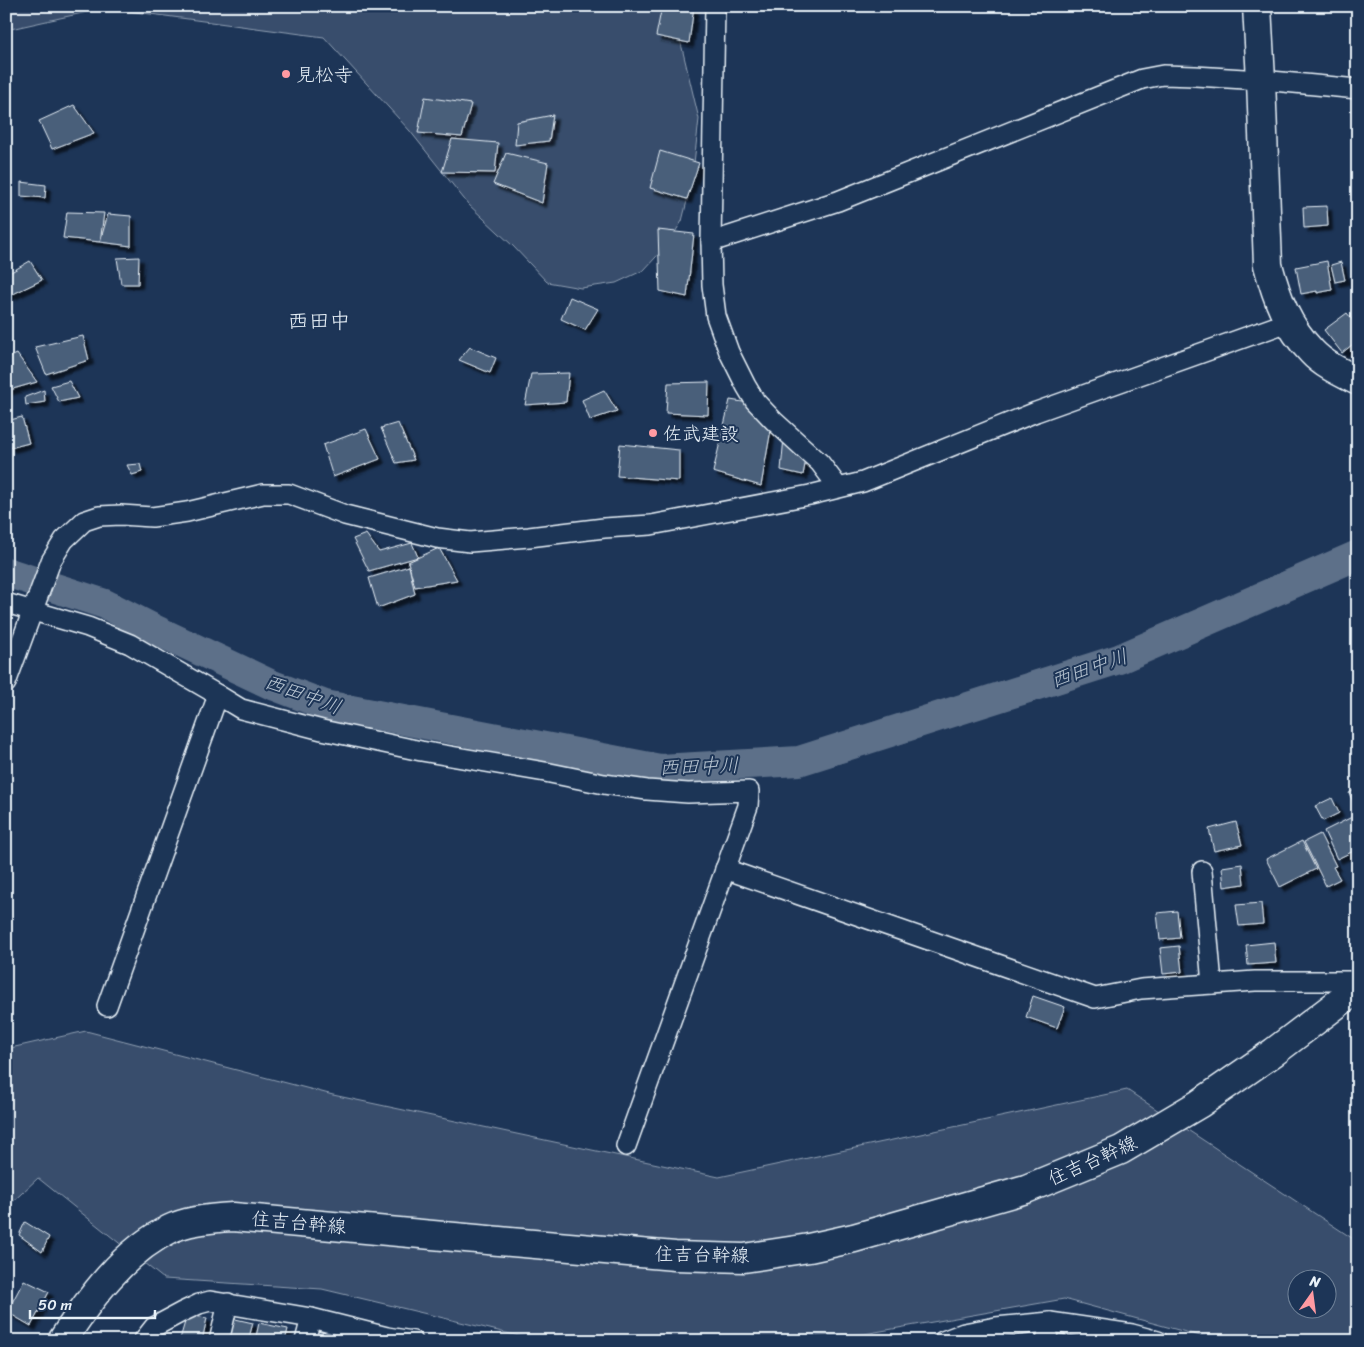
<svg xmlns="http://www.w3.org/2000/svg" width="1364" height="1347" font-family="Sriracha,'Klee One',sans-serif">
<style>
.green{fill:#374d6c;stroke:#909fb2;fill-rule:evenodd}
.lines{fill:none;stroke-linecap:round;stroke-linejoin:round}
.river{stroke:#5d7089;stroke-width:30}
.building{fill:#495e7a;stroke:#e8f1f8;filter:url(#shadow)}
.street-casing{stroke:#e8f1f8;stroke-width:22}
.secondary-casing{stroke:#e8f1f8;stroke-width:31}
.street{stroke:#1d3557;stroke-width:19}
.secondary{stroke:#1d3557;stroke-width:28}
.poi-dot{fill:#ff9aa2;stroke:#1d3557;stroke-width:2}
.labels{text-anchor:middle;stroke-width:4;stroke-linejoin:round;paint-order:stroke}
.poi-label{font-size:19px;fill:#e8f1f8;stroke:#1d3557;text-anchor:start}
.street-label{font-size:19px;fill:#e8f1f8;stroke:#1d3557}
.water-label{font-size:20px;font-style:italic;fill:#b7c4d1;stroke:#1d3557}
.quarter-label{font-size:21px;fill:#e8f1f8;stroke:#1d3557}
</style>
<defs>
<filter id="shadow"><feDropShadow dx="4.5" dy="4.5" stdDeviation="1" flood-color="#0009"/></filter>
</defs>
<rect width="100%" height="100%" fill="#1d3557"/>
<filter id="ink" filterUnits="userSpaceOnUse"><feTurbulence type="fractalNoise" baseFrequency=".02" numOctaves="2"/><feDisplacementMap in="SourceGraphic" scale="10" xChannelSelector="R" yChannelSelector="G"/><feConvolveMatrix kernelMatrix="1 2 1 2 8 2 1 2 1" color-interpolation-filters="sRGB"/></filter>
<g filter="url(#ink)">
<g class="green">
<polygon points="6,6 672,6 699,119 692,181 682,221 667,245 644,270 616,283 581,288 547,282 513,246 468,204 410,131 324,37 105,8 6,30"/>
<path d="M86,1031L333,1095L719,1177L1127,1090L1358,1242V1341H1219L1064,1299L864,1334L719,1341H540L322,1289L164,1279L38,1178L6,1208V1049ZM1296,1280H1326V1310H1296Z"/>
</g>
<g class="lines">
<polyline class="river" points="6,572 105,604 158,631 270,684 325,705 660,769 799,761 1119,659 1358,555"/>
</g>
<g class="building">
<polygon points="662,6 694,6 689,43 656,36"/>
<polygon points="425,97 471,104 462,137 418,133"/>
<polygon points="74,105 94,133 52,149 39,121"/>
<polygon points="553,115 549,141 515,145 517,122"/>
<polygon points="452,139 498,143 495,173 442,172"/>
<polygon points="660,151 699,163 687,199 650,188"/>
<polygon points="506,153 548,163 542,203 493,184"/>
<polygon points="21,182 46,185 45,198 21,196"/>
<polygon points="1358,194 1358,205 1353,197"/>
<polygon points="1327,206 1328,226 1304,228 1303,207"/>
<polygon points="67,212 104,213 100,242 63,238"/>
<polygon points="108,214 131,216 131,246 100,242"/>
<polygon points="658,230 694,234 687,297 660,291"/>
<polygon points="139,257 138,284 121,284 117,258"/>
<polygon points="30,261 42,280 9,296 6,291 6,275"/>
<polygon points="1327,261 1332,290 1317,293 1317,291 1301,294 1296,267"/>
<polygon points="1341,262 1345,280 1335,282 1331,265"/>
<polygon points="570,297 598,309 585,330 561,319"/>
<polygon points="1347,313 1358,327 1358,340 1342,353 1324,330"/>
<polygon points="83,336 89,360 46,374 35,347"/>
<polygon points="470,347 496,358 490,373 459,360"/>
<polygon points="17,354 37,382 6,391 6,359"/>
<polygon points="569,373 566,402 525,405 531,374"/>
<polygon points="69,381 78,398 59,402 51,386"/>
<polygon points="709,382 708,415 666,413 668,383"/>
<polygon points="44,390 45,402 26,405 25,397"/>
<polygon points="604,390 617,411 590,420 582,400"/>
<polygon points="730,400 775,407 761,486 713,472"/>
<polygon points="22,417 29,443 10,448 6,440 6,421"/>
<polygon points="398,423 414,460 396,463 381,428"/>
<polygon points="366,429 380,459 333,477 323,445"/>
<polygon points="784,437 809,444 803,475 781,470"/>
<polygon points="620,444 679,450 679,481 617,476"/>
<polygon points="140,464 142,472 132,475 127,465"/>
<polygon points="366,534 379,552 412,543 418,557 369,571 353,539"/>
<polygon points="439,548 457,580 415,587 408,562"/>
<polygon points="409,566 415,594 378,608 369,578"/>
<polygon points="1358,788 1358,804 1355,806 1349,793"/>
<polygon points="1332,798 1339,813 1323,821 1315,806"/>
<polygon points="1358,814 1358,849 1337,859 1324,831"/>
<polygon points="1236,822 1242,845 1214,851 1209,829"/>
<polygon points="1320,834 1336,866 1333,867 1340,879 1326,886 1304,842"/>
<polygon points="1302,841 1316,869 1280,887 1266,859"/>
<polygon points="1242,864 1244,884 1224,887 1222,867"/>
<polygon points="1261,903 1263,924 1239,926 1236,905"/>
<polygon points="1177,911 1180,938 1160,940 1157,913"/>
<polygon points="1274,942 1276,963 1248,965 1246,945"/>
<polygon points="1179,946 1182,972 1163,974 1160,948"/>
<polygon points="1033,996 1065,1007 1057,1028 1026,1017"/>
<polygon points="25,1222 49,1237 42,1252 19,1235"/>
<polygon points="24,1280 49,1292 31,1326 7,1312"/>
<polygon points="187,1315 207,1318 202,1341 187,1341 180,1339"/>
<polygon points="231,1318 253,1323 248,1341 238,1341 226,1338"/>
<polygon points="259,1323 288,1329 285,1341 255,1341"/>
<polygon points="312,1329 333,1336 332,1341 309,1341"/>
<polygon points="1056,1329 1081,1335 1080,1341 1053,1341"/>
<polygon points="339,1335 361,1341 337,1341"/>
</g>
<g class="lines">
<g class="street-casing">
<g id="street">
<polyline points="715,6 711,242 712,285 716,316 729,352 746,386 755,401 774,421 820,463 838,487"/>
<polyline points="711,242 838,201 1142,79 1163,75 1195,76 1261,80 1358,89"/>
<polyline points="6,603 88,627 130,644 218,695 241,709 322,730 421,751 545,772 604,784 647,790 688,793 749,791 748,806 626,1146"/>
<polyline points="6,683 51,561 64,540 84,521 99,516 121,515 152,517 187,512 263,494 289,494 345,515 437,538 470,542 529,537 604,528 651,525 810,495 863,482 1036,412 1288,322"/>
<polyline points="725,869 1095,998 1141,989 1255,981 1358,981"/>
<polyline points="1202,871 1212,984"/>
<polyline points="107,1006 218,695"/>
<polyline points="143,1341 154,1327 182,1312 199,1304 210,1301 311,1318 387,1337 413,1341"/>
<polyline points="219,1341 228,1303"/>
<polyline points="305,1341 311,1318"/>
<polyline points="943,1341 964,1333 996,1327 1050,1322 1132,1334 1158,1341"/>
<polyline points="1046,1341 1050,1322"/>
</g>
</g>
<g class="secondary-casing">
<g id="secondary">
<path d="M1257,6L1261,80L1268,265C1277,299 1287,326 1312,352C1324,365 1342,373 1358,381"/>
<path d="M62,1341C89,1299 124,1251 170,1229C188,1220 213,1218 233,1217L499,1241L675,1256L744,1258L809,1248L854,1238L1026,1189L1121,1150L1199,1104L1274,1052L1358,988"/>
</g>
</g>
<use href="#street" class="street"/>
<use href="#secondary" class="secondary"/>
</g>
</g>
<g class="poi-dot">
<circle cx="286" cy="74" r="5"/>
<circle cx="653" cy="433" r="5"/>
</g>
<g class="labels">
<g class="poi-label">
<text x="296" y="81">見松寺</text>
<text x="663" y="440">佐武建設</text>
</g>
<g class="street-label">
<text transform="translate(1092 1160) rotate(-24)" y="7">住吉台幹線</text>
<text transform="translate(299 1222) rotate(5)" y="7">住吉台幹線</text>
<text transform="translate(702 1254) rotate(1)" y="7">住吉台幹線</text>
</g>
<g class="water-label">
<text transform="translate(1089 668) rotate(-19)" y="7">西田中川</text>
<text transform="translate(303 694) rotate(20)" y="7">西田中川</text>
<text transform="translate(699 766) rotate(-2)" y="7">西田中川</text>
</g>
<g class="quarter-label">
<text x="319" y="328">西田中</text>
</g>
</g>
<rect width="1364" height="1347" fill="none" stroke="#1d3557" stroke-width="25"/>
<rect x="12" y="12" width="1339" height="1322" fill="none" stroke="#e8f1f8" stroke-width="2" filter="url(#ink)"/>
<g transform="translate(1312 1294) rotate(14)"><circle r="24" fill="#1d3557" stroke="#6e8097"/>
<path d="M0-4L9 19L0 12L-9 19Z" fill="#ff9aa2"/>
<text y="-8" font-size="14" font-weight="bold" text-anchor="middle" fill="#e8f1f8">N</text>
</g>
<path d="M30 1310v8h125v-8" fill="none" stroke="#e8f1f8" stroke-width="2.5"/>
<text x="38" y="1310" font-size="15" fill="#e8f1f8" stroke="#1d3557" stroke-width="4" paint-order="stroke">50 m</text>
</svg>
